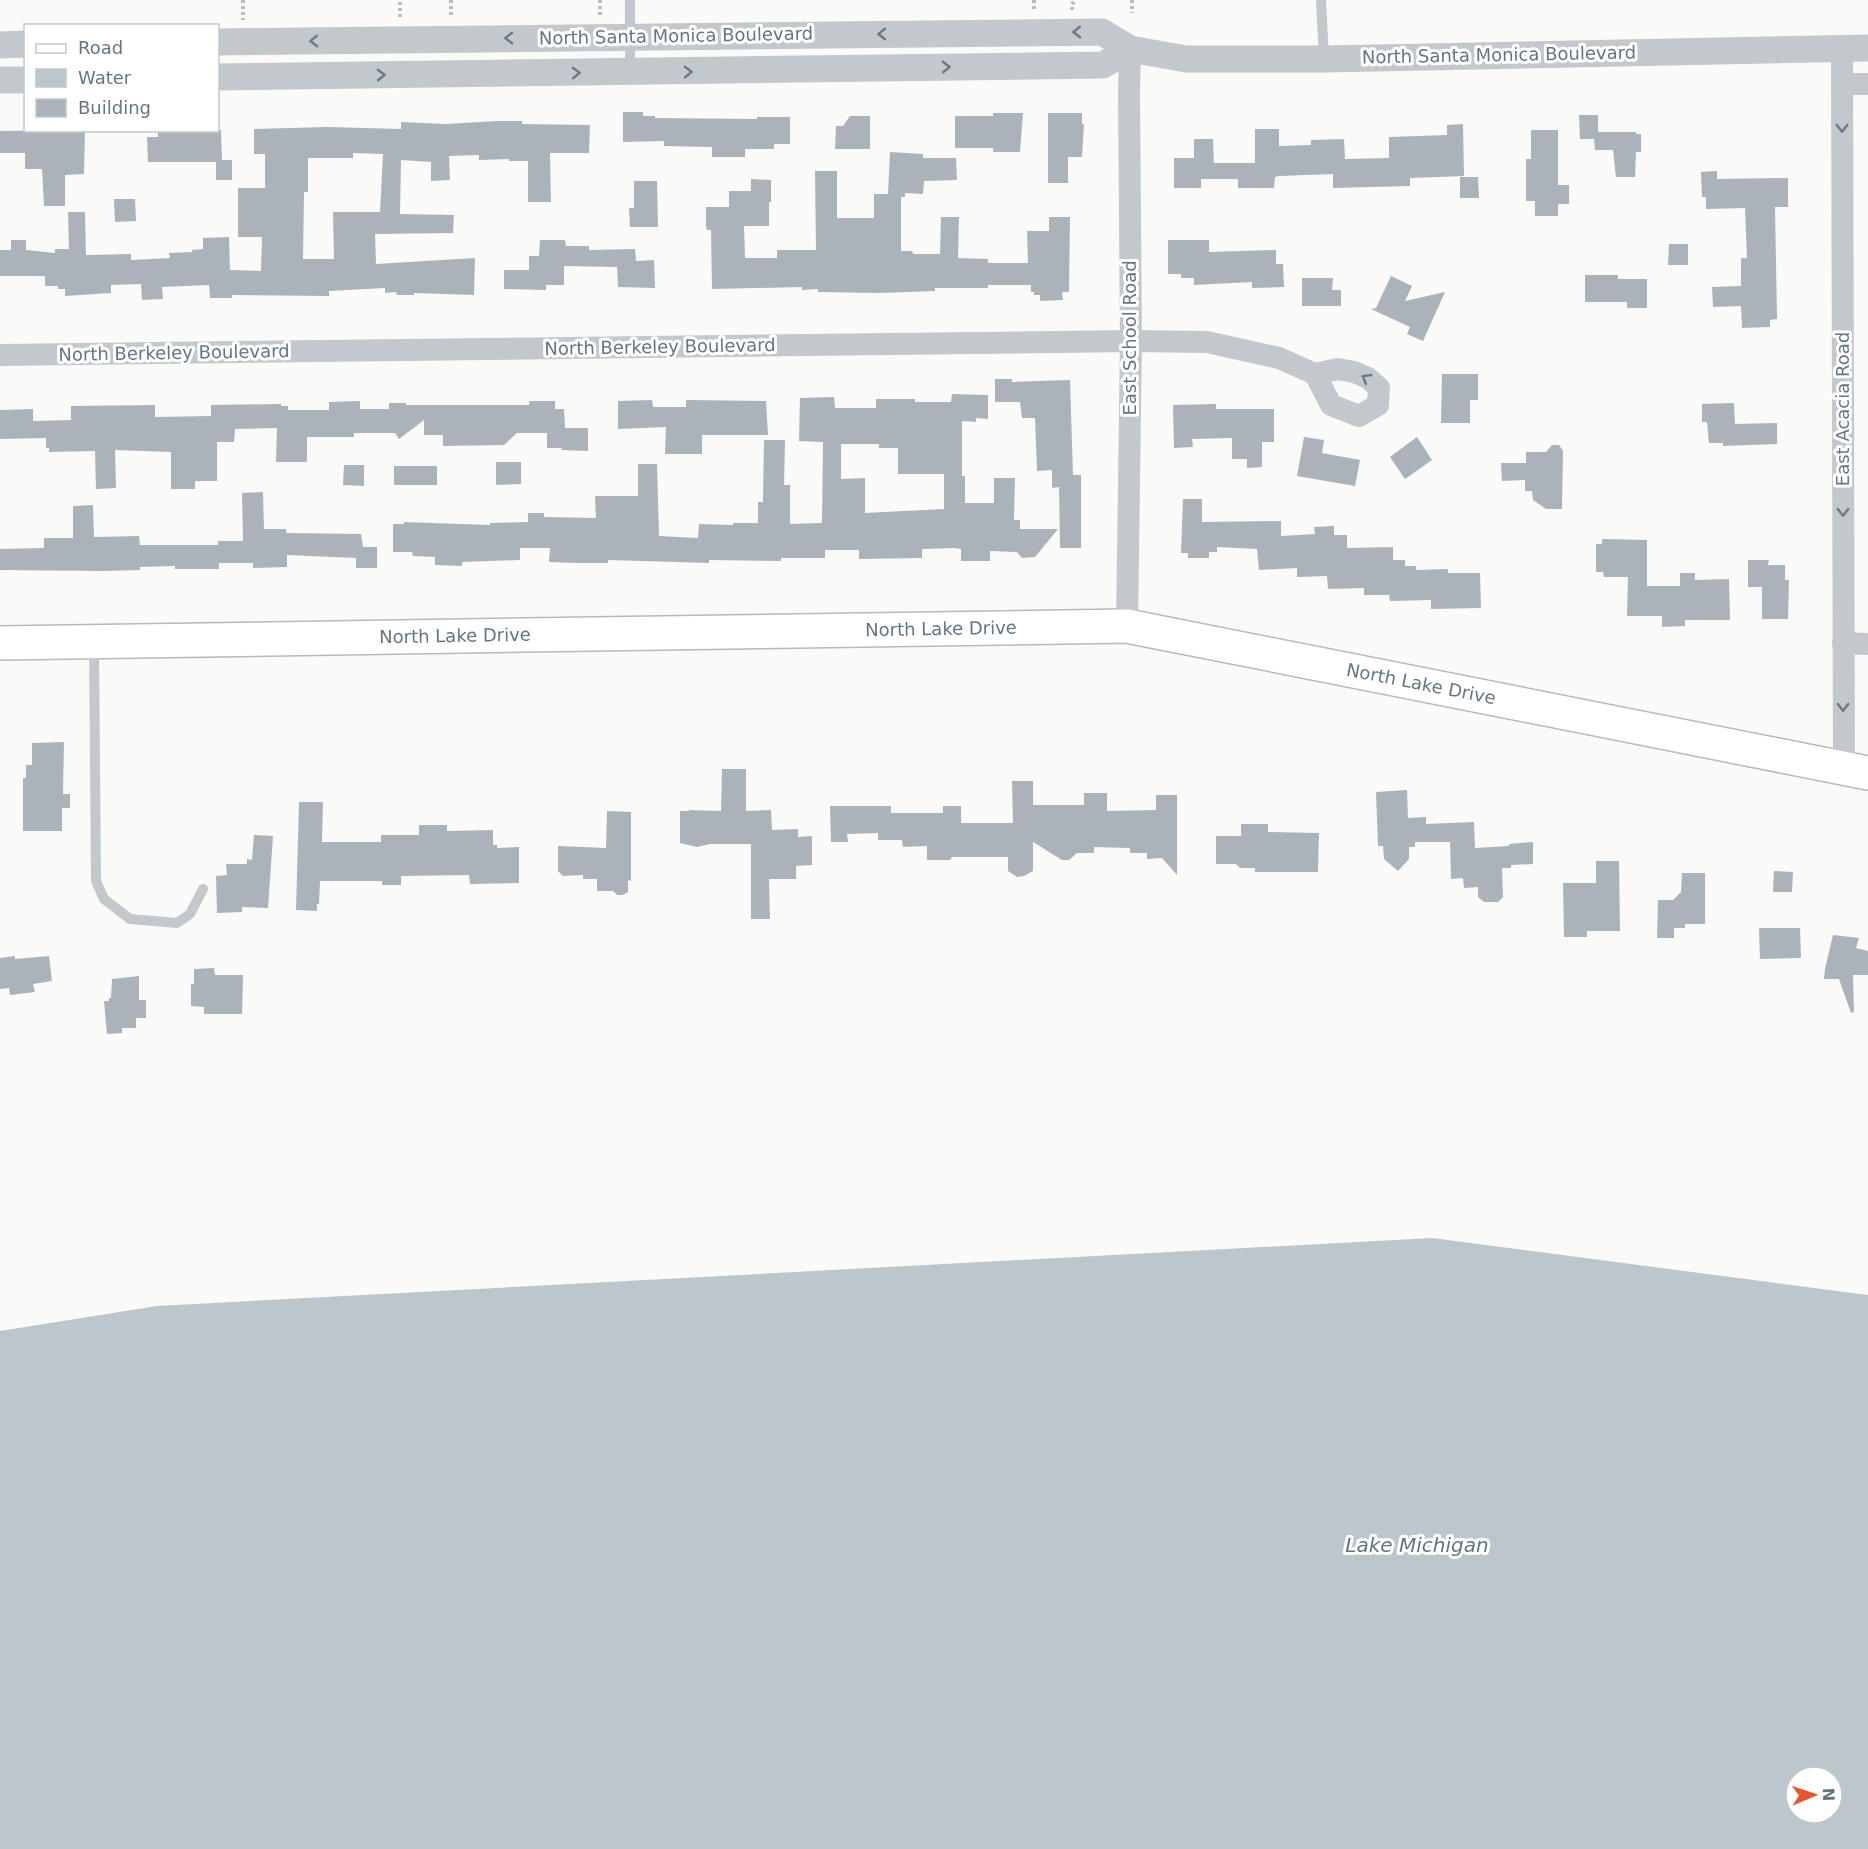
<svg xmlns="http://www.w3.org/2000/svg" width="1868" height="1849" font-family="'DejaVu Sans',sans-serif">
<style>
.water{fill:#bbc7cb;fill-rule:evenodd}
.building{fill:#aab3b9;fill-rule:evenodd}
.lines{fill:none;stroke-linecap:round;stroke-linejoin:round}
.primary-casing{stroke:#b5babe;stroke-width:36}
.path{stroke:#bbbfc2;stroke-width:4;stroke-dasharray:3 3;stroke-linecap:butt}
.service{stroke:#c3c8cc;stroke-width:10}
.minor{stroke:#c3c8cc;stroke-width:22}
.tertiary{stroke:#c3c8cc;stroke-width:27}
.primary{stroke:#fff;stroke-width:33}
.oneway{stroke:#6a7a87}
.labels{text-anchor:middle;stroke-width:6;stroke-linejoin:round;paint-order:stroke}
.street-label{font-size:18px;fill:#657683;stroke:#fff}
.water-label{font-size:20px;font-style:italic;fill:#60757c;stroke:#fff}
</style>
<rect width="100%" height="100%" fill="#fafaf8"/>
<path class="water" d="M1432,1238L1868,1295V1849H0V1331L157,1306ZM1796,1777H1832V1813H1796Z"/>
<g class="building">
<polygon points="623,112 643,112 643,116 655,116 655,118 757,119 757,117 790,117 790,144 774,144 774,149 745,149 745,157 712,157 712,147 664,146 664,141 623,142"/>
<polygon points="993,113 1023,113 1020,152 993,152 993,148 955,148 955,116 993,116"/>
<polygon points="1048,113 1082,113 1082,124 1084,124 1082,157 1068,157 1068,183 1048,183"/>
<polygon points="1579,115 1598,115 1598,132 1636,132 1636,134 1641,134 1641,152 1636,152 1635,177 1616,177 1613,150 1595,150 1594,139 1580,139"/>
<polygon points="850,116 870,116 870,149 835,149 836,126 843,126"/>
<path d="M498,121H522V124L590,125L589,153H550L551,202H528V161H509V159L479,160V155L449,156L450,180L431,181V162L401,160L400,214L454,215L453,233L375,234L376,264L475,258L474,295L414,293V295H397L396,292L385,293V288L329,291V296L232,295V298H210L209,285L162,287L163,299L142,300L141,284L111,285V293L65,296V289H58V286H45V276H0V250H11V240H26V250L55,253V249H69L68,212H85L86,255L131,254V260L170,258L169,253L192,252V250L203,249V238L229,237L230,270L261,271L262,237H238V188H265V154H254V129L327,127L401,129V122L445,124ZM353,153L383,154L380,212H333L334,259H303L304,192H308V158H353Z"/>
<polygon points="1463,124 1464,176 1410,178 1410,186 1333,188 1333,174 1279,176 1275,177 1274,188 1238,188 1238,179 1201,179 1201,188 1174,188 1174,158 1194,158 1194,139 1213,139 1214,163 1255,163 1255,129 1279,129 1279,146 1311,145 1311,140 1344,139 1345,159 1389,158 1389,137 1447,135 1447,125"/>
<polygon points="85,130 84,174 65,175 65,206 44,206 42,169 25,169 25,153 0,153 0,131"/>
<polygon points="158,130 221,130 222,160 232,160 232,180 216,180 216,162 148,162 147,137 158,137"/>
<polygon points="1531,130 1558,130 1558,185 1569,185 1569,204 1558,204 1558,216 1535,216 1535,201 1526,201 1526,159 1531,159"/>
<polygon points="890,152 923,154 923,158 956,158 957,180 924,181 923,194 905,193 905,197 901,197 901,251 911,251 914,254 940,254 941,217 959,217 958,258 988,259 988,263 1028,263 1027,231 1049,231 1049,217 1070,217 1069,292 1062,292 1063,300 1040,301 1040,295 1034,295 1034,292 1031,292 1031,285 988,285 988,288 935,288 935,291 880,293 818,292 818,289 802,290 802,287 712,289 711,230 707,230 706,227 706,207 729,207 729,191 751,191 751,179 771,180 771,202 769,202 769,226 744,226 745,258 777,258 777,250 816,250 815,171 837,171 837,218 874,218 874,194 888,194"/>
<polygon points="1717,171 1717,179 1788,178 1788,207 1775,207 1777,319 1770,320 1770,327 1742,328 1741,306 1713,307 1712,287 1741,286 1741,258 1747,258 1745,208 1706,209 1706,197 1702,197 1701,172"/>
<polygon points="1460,177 1478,177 1479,198 1460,198"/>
<polygon points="634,181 657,181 658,227 630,227 629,208 634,208"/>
<polygon points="114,199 135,199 136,221 115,222"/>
<polygon points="540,240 565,240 566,246 589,246 589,250 635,249 636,261 654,260 655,288 618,287 617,267 564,266 564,285 546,285 546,290 504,289 504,270 529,270 529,256 539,256"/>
<polygon points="1168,240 1209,240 1209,252 1276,250 1276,264 1283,264 1284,287 1252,288 1252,282 1194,285 1194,278 1181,278 1181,274 1168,274"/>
<polygon points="1669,244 1688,244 1688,265 1668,265"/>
<polygon points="1585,275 1618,275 1618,279 1647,279 1647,308 1627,308 1627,302 1585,302"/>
<polygon points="1391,276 1412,286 1405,301 1445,292 1423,341 1407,334 1410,327 1371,309 1376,308"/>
<polygon points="1302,278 1333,278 1332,290 1341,290 1341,306 1302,306"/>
<polygon points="1442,374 1478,374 1478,400 1470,400 1470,423 1441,423"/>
<polygon points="995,379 1012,379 1012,382 1070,380 1073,475 1081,475 1081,548 1060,548 1059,487 1052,488 1052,470 1037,471 1035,418 1022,418 1020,402 995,402"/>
<path d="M952,394L988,395V419L976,418V422L962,421V476H965V503H994V478H1015L1014,520H1020V529H1058L1035,557L1022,558L1017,552L990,551V561H961V549L954,548L922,549V558L859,559V550H825V558H781V561L709,560V563L608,560V563H576L549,562L550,548H520V560L462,562V566L435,565V557L413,556L412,552H393V524H404V522L490,525V523L528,522V513H544V517L596,518L595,496H638V464H657L659,536L698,538L699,524L733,525V523H758V502H763L764,440H785L784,485H790V524L822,523L823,442L799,441L800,398L834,397L835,408H876V399H915V402H951ZM841,444H879V448H898V474H944V509L865,513V478L841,479Z"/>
<polygon points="652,400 653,407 686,407 686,400 766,401 768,435 702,435 702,454 665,454 666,427 618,429 618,401"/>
<polygon points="360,401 360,409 389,409 389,403 406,403 406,405 529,405 529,401 555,401 555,409 564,409 565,428 588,428 588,451 561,450 562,448 547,448 547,433 517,433 504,445 443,446 443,435 424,435 424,420 399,439 395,433 354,433 354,437 307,437 307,462 276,462 277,428 235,429 234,442 217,442 217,481 195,481 195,489 171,489 171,452 115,450 116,488 96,489 95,451 49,452 49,448 46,448 46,438 0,439 0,410 33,409 33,421 71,420 71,406 155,405 155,417 211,416 211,405 281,404 281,406 288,406 288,410 329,410 329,402"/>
<polygon points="1734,403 1735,424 1777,423 1777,444 1723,446 1723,443 1709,443 1707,422 1702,422 1702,404"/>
<polygon points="1216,404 1216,409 1274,409 1274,442 1262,442 1262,467 1247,468 1247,459 1232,459 1232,438 1192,439 1193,447 1174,448 1173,405"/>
<polygon points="1304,437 1324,440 1322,453 1360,460 1355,486 1297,476"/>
<polygon points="1417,437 1432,460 1405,479 1390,457"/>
<polygon points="1552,445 1559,445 1563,451 1562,509 1546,509 1533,500 1532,491 1525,491 1525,480 1502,481 1501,463 1526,463 1526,452 1546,452"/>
<polygon points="496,462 521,462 521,484 496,485"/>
<polygon points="344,465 364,465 364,486 343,485"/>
<rect x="394" y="466" width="43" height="19"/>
<polygon points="263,492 264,529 286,529 286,533 361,534 363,547 377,547 377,568 356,568 356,558 287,555 287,567 253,568 253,563 219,563 219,569 175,569 175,566 140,567 140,570 102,571 0,570 0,549 44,548 44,538 73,538 73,506 93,505 94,537 139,536 140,545 218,545 218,541 243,541 242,493"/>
<polygon points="1183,499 1202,499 1202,522 1281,521 1281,536 1315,534 1314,527 1334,526 1334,535 1347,535 1347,548 1393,547 1393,560 1405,560 1405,566 1416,566 1416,570 1448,569 1448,573 1480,573 1481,608 1431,609 1431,600 1390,601 1389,595 1364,595 1364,588 1328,589 1327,576 1297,577 1297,568 1259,570 1257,549 1217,547 1217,552 1209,552 1209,558 1188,558 1188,553 1181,553"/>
<polygon points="1602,539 1647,540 1647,586 1680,586 1680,573 1695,573 1695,580 1729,579 1730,620 1685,620 1685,626 1662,627 1662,616 1627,616 1628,577 1604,577 1603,572 1596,572 1596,544 1602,544"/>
<polygon points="1748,560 1769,560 1768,565 1785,565 1785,580 1789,580 1788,619 1762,619 1762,587 1748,587"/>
<polygon points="64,742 63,794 70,794 70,808 62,808 62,831 23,831 23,778 26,778 26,765 32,765 32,743"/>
<polygon points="722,769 746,769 746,811 771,810 772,830 798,829 798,837 812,836 812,865 796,866 796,879 769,879 770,919 751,919 751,844 710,844 697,847 680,843 680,811 689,811 689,810 721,811"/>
<polygon points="1012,781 1033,781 1033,805 1084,805 1084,793 1107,793 1107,811 1156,810 1156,795 1177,795 1177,875 1162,858 1147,859 1147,853 1130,853 1130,848 1094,847 1094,853 1077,853 1069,860 1062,860 1033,842 1033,871 1024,876 1017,877 1008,871 1008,857 952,857 950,860 927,860 927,846 903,847 902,840 878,840 878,833 847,834 848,842 831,842 830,806 891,806 891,813 943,813 943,806 961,806 961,823 1013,823"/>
<polygon points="1407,790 1408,818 1426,817 1426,824 1474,822 1475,848 1509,846 1509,844 1533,842 1533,864 1511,865 1511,868 1502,868 1503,897 1498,902 1484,902 1478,897 1478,887 1464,888 1463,878 1451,879 1450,842 1415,842 1415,847 1409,847 1409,859 1398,871 1384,859 1383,846 1378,846 1376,792"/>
<polygon points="299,802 323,802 322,842 381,842 381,835 419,835 419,825 447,825 447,831 493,830 493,845 497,845 497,848 519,847 519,883 470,884 469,875 401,876 401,885 382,885 382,881 320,881 319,904 317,904 317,911 296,910"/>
<polygon points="607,811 631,812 631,881 628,880 628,892 623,895 617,895 613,891 597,891 597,879 583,879 583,875 563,876 558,871 558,846 606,848"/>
<polygon points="1241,824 1268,824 1268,832 1319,833 1318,872 1255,872 1255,868 1240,868 1236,864 1216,864 1216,836 1241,836"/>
<polygon points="254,835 273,836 268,908 242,907 242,912 217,913 216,876 227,875 226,864 247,864 247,859 252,860"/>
<polygon points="1596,861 1619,861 1620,931 1587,931 1587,937 1564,937 1563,883 1596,883"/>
<polygon points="1774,871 1793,872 1792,892 1773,892"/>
<polygon points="1682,873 1705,873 1705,924 1685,924 1685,928 1674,928 1674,938 1657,938 1658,900 1673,900 1681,892"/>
<polygon points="1759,928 1800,928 1801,958 1760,959"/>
<polygon points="1833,935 1859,938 1856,948 1868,951 1868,975 1853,975 1854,1012 1851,1013 1839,979 1824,979 1825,969"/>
<polygon points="15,956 15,959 49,956 52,981 33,984 35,992 10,995 9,988 0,989 0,958"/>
<polygon points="214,968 215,975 243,975 242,1014 204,1014 204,1007 191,1006 191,984 194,984 194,969"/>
<polygon points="139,976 139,1000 146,1000 146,1018 136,1018 136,1028 122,1028 122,1033 107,1034 104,1001 109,1001 109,998 111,998 112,979"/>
</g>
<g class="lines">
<g class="primary-casing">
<polyline id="primary" points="0,643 1127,626 1868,773"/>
</g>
<g class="path">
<polyline points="243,0 243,20"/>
<polyline points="451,0 451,17"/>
<polyline points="600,0 600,16"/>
<polyline points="1034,0 1034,11"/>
<polyline points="1132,0 1132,13"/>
<polyline points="1072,10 1072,4 1075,0"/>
<polyline points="400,17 400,0"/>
</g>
<g class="service">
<polyline points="1321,0 1324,59"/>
<polyline points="630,72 630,0"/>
<polyline points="94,645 96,881 104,899 130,919 177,923 190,914 203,889"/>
</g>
<g class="minor">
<polyline points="1842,49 1844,769"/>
<polyline points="1842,84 1868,84"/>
<polyline points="0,355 1131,341 1207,342 1279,358 1315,374 1338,369 1354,372 1368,378 1379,388 1378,405 1359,416 1331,405 1315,374"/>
<polyline points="1127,626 1131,341 1129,92 1130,49"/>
<polyline points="1843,643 1868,644"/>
</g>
<g class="tertiary">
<polyline points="218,42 1102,32 1130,49 1186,59 1325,59 1868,48"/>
<polyline points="0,45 26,44"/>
<polyline points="218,77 1103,65 1130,49"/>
<polyline points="0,80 26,80"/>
</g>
<use href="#primary" class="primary"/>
</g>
<defs><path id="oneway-chevron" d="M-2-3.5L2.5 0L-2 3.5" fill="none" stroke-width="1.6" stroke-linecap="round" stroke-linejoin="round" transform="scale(1.5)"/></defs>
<g class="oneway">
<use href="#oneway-chevron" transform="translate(1077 32) rotate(179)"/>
<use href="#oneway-chevron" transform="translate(882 34) rotate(179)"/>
<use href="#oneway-chevron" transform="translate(509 38) rotate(179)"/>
<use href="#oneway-chevron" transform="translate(314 41) rotate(179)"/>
<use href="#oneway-chevron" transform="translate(946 67) rotate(-1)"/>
<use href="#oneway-chevron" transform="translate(688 72) rotate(-1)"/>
<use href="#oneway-chevron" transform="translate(576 73) rotate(-1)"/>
<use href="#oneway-chevron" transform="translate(381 75) rotate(-1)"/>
<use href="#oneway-chevron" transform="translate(1842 128) rotate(90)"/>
<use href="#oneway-chevron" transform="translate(1366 378) rotate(-150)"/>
<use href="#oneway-chevron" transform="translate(1843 512) rotate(90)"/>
<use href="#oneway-chevron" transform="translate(1843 707) rotate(90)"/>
</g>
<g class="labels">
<g class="street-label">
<text transform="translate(676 36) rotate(-1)" y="6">North Santa Monica Boulevard</text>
<text transform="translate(1499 55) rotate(-1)" y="6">North Santa Monica Boulevard</text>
<text transform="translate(1130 338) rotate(-90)" y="6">East School Road</text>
<text transform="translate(660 347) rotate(-1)" y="6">North Berkeley Boulevard</text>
<text transform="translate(174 353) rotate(-1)" y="6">North Berkeley Boulevard</text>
<text transform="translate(1843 409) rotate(-90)" y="6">East Acacia Road</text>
<text transform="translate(941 629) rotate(-1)" y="6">North Lake Drive</text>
<text transform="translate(455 636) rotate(-1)" y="6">North Lake Drive</text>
<text transform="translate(1421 684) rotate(11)" y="6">North Lake Drive</text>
</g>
<g class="water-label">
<text x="1417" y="1552">Lake Michigan</text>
</g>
</g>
<rect x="24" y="24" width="195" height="108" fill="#ffffff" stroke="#c1c8cd" stroke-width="1.5"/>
<rect x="36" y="44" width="30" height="9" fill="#ffffff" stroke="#c1c8cd" stroke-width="1.5"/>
<text x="78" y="54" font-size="18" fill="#657683">Road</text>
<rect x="36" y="69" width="30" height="18" fill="#bbc7cb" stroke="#c1c8cd" stroke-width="1.5"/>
<text x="78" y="84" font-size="18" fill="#657683">Water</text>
<rect x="36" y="99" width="30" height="18" fill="#aab3b9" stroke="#c1c8cd" stroke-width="1.5"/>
<text x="78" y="114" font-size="18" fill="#657683">Building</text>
<g transform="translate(1814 1795) rotate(88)"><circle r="28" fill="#ffffff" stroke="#c1c8cd" stroke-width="1.5"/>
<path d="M0-4.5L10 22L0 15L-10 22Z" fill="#e4572e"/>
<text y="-9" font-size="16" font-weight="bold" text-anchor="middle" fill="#657683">N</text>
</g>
</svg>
